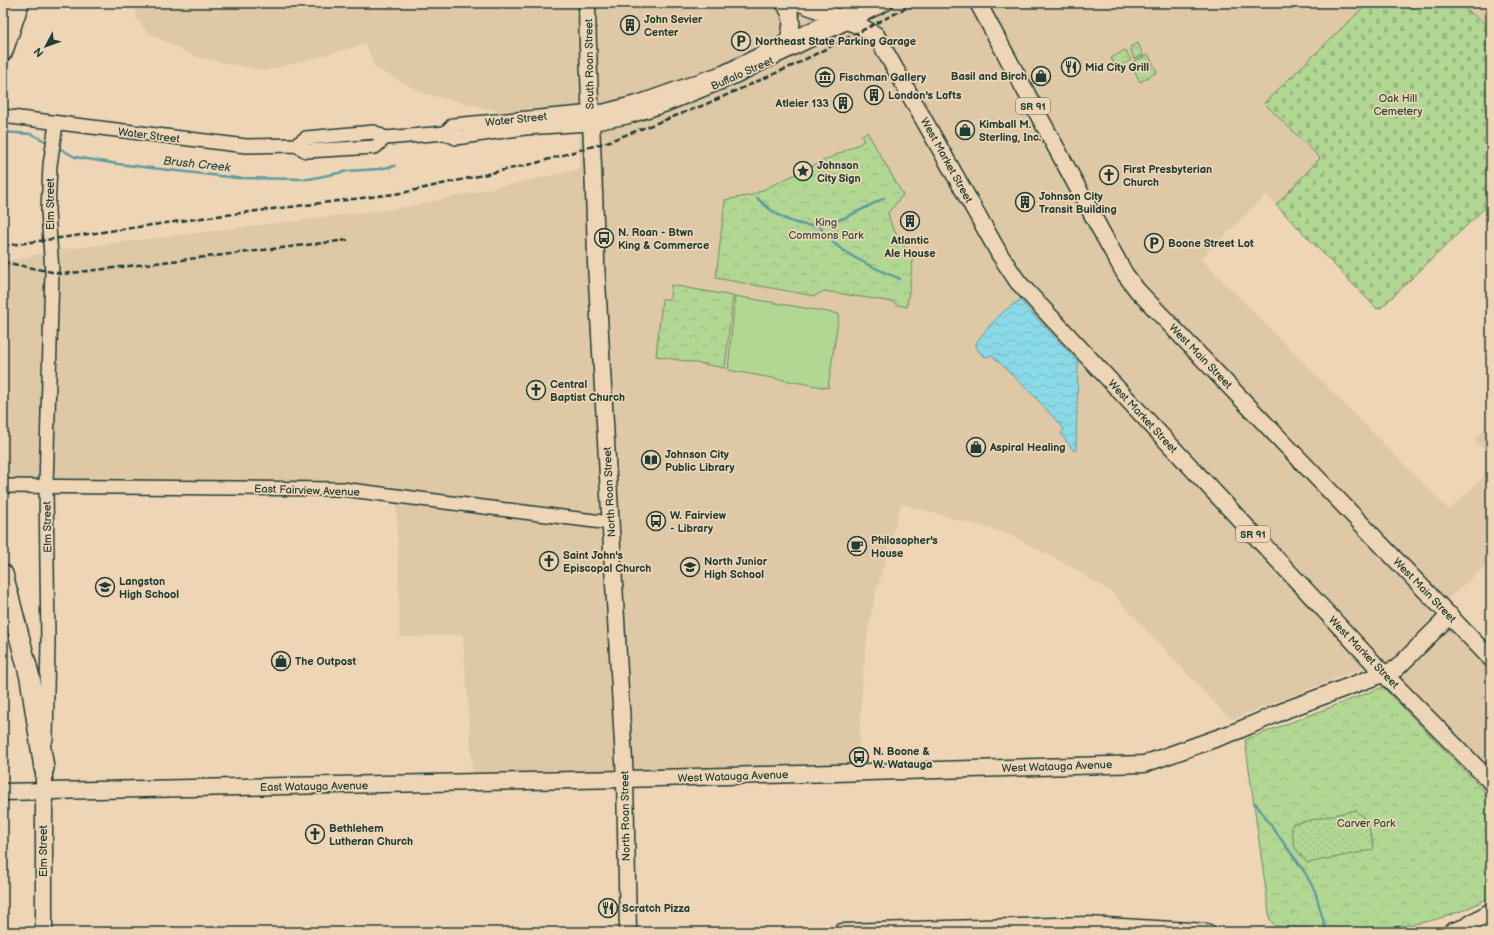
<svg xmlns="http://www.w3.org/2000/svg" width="1494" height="935" font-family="'Balsamiq Sans',sans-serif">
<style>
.built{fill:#dec8a6}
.grass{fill:#b1d793;stroke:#688a64}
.cemetery{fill:url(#cemetery-stones);stroke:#688a64}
.park{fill:url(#park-crowns);stroke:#688a64}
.garden{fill:url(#garden-dots);stroke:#688a64}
.water{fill:url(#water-waves);stroke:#5f9b9f}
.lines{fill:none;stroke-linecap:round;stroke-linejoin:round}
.stream{stroke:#5f9b9f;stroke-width:2.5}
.minor-casing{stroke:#1f3d34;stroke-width:16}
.major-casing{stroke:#1f3d34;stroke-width:19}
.highway-casing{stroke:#1f3d34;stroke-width:22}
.minor{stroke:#eed5b6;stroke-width:13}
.major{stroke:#eed5b6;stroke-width:16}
.highway{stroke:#eed5b6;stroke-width:19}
.rail{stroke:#1f3d34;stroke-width:2.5;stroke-dasharray:6 3;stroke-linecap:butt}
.labels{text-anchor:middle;stroke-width:3.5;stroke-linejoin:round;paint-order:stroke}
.shield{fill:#eed5b6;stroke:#5d6b5b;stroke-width:1}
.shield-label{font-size:10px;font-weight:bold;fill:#1f3d34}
.poi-label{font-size:11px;font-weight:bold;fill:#1f3d34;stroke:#eed5b6;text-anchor:start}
.street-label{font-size:11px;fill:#1f3d34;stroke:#eed5b6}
.park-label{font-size:11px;fill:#2e4c3e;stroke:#eed5b6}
.water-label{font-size:12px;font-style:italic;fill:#2a4d46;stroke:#eed5b6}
</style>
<defs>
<pattern id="cemetery-stones" width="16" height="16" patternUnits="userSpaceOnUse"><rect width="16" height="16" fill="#b1d793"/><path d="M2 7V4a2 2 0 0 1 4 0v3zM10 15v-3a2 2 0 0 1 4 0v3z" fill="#98b97f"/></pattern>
<pattern id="park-crowns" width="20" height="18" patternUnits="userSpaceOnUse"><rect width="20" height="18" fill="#b1d793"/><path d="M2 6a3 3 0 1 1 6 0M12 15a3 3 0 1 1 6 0" fill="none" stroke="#98b97f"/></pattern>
<pattern id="garden-dots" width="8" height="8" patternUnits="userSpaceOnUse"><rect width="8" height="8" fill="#b1d793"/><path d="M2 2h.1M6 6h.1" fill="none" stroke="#98b97f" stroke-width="1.8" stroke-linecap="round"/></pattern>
<pattern id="water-waves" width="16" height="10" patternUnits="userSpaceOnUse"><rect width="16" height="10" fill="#8ad9e7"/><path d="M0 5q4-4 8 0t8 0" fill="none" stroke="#77bbc7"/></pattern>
</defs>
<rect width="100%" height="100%" fill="#eed5b6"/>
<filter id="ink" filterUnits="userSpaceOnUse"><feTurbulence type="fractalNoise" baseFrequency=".025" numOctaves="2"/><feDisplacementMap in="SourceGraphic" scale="8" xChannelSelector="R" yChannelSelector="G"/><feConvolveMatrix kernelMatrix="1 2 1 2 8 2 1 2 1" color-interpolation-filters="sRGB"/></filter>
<g filter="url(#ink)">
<g class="built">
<polygon points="134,3 1368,3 1264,103 1321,158 1276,205 1266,195 1201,259 1449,510 1491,470 1491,561 1434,611 1491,673 1491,794 1386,687 1359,669 1233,719 1227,716 1111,592 1072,567 1006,533 901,504 874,600 868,630 863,672 858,764 853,768 473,778 463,635 400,637 396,491 3,481 3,262 58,250 407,207 580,169 579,114 528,118 425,94 375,68 366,44 265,71 196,57 147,32 137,19"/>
<polygon points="1458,3 1491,3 1491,28 1473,13"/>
<polygon points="1491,423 1491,457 1474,440"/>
</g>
<polygon class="grass" points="735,296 839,314 828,388 728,370"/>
<polygon class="cemetery" points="1368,3 1458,3 1491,28 1491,202 1381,308 1377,309 1276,205 1320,158 1264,103"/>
<g class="park">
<polygon points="1138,43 1143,55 1134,59 1130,47"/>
<polygon points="1125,50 1131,60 1117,68 1111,58"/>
<polygon points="1148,54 1157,72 1140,82 1131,63"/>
<polygon points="867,132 903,195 888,213 892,227 913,260 907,307 897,305 893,302 824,291 815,296 716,278 725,200 752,195 859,144 864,141 861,136"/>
<polygon points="671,285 733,296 725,368 656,356 662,299 670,299"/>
<path d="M1383,687L1491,798V896C1429,935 1348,931 1275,926L1270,920L1245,740Z"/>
</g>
<polygon class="garden" points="1356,810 1367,821 1374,848 1372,850 1307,863 1295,848 1291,828 1293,824"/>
<path class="water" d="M1020,300L1078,362L1076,450L1074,451L1061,434L1064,429L1036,398L992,355L988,357C981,356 976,350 976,343C988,327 1002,310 1020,300Z"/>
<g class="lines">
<g class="stream">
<polyline points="3,132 31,134 49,143"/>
<polyline points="57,147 75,157 118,164 237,178 309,179 348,171 378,169 395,166"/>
<path d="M757,198C804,244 834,224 884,198"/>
<path d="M820,227C838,254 871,266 900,279"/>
<polyline points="1255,803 1304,871 1315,891 1326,930"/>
</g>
<g class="minor-casing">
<g id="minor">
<polyline points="3,116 246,146 296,145 306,151 375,147 385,138"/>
<polyline points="445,133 453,125 604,111 642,101 724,72 865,3"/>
<polyline points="296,145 306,138 374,132 385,138 445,133 456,138 525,128 590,124 627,117 665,105 732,78 887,3"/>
<polyline points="3,486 342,489 610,523"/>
<polyline points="46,739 48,642 46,486 52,272 48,211 50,165 56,124"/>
</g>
</g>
<g class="major-casing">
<g id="major">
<path d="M587,3C588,90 595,176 596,263L625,779L628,932"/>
<path d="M784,3C794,16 792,27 788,41"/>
<polyline points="800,3 860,26 876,35 1000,255 1018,282 1384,674 1491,782"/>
<polyline points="978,3 1100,229 1125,274 1137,290 1491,659"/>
<polyline points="3,792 625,779 1144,764 1237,731 1288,709 1396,669 1450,615"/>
<polyline points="44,932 44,768"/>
<polyline points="842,932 1088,925 1207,932"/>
<polyline points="1451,932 1465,927 1491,911"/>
</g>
</g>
<g class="highway-casing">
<g id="highway">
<polyline points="3,51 19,3"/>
<polyline points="3,574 30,678 44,768"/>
</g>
</g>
<use href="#minor" class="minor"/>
<use href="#major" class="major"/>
<use href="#highway" class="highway"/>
<g class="rail">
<polyline points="3,246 209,217 402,193 536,163 607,142 704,105 792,66 916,3"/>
<polyline points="3,262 62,274 71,273 348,240"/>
</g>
</g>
</g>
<defs>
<g id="building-ring" transform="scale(1)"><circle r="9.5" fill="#eed5b6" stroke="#1f3d34" stroke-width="1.5"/><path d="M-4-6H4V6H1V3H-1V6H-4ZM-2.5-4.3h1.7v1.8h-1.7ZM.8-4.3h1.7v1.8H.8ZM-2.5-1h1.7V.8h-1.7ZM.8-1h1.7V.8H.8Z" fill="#1f3d34"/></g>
<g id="parking-ring" transform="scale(1)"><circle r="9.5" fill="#eed5b6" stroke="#1f3d34" stroke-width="1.5"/><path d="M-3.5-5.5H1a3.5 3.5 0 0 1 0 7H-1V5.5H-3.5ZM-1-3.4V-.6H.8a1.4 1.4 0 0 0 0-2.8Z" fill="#1f3d34"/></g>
<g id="restaurant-ring" transform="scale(1)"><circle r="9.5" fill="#eed5b6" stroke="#1f3d34" stroke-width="1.5"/><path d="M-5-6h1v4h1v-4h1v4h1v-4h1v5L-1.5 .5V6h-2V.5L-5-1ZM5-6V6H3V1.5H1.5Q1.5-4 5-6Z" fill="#1f3d34"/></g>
<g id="shop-ring" transform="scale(1)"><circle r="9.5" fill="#eed5b6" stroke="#1f3d34" stroke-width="1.5"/><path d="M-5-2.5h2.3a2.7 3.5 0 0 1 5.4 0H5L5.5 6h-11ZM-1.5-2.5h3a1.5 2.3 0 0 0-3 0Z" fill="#1f3d34"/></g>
<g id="museum-ring" transform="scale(1)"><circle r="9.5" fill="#eed5b6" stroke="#1f3d34" stroke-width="1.5"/><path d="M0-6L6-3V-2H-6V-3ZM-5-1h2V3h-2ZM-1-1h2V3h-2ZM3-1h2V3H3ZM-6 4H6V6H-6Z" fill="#1f3d34"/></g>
<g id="sight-ring" transform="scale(1)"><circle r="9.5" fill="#eed5b6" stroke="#1f3d34" stroke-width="1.5"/><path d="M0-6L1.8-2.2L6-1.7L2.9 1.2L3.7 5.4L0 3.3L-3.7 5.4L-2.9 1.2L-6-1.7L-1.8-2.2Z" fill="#1f3d34"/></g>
<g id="church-ring" transform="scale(1)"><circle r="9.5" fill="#eed5b6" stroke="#1f3d34" stroke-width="1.5"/><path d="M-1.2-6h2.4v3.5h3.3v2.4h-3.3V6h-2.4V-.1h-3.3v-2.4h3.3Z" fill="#1f3d34"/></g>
<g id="bus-ring" transform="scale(1)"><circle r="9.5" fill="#eed5b6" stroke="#1f3d34" stroke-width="1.5"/><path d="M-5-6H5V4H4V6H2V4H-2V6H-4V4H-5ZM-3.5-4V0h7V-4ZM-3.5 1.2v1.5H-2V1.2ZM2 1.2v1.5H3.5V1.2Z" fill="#1f3d34"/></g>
<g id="library-ring" transform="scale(1)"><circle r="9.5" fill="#eed5b6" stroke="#1f3d34" stroke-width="1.5"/><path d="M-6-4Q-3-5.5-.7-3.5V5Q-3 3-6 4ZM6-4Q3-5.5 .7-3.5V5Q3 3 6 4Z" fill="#1f3d34"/></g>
<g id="cafe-ring" transform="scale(1)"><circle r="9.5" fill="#eed5b6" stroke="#1f3d34" stroke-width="1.5"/><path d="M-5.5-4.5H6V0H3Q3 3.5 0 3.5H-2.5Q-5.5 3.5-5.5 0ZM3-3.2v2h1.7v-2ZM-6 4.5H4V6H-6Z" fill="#1f3d34"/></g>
<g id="school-ring" transform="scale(1)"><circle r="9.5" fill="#eed5b6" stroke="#1f3d34" stroke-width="1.5"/><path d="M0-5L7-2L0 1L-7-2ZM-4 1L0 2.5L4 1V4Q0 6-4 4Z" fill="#1f3d34"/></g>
</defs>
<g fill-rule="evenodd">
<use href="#building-ring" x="630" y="25"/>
<use href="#parking-ring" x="741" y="41"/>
<use href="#restaurant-ring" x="1071" y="67"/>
<use href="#shop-ring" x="1041" y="76"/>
<use href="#museum-ring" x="825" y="77"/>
<use href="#building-ring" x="874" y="95"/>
<use href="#building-ring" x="843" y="103"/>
<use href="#shop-ring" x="965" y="130"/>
<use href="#sight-ring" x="803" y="171"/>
<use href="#church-ring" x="1109" y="175"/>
<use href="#building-ring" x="1025" y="202"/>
<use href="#building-ring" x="910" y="221"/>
<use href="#bus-ring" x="604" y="238"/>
<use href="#parking-ring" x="1154" y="243"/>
<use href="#church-ring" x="536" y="390"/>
<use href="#shop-ring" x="976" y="447"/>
<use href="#library-ring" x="651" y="460"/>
<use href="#bus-ring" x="656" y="521"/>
<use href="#cafe-ring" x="857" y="546"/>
<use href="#church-ring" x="549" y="561"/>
<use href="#school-ring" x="690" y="567"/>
<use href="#school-ring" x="105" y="587"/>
<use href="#shop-ring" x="281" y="661"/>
<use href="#bus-ring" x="859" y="757"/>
<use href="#church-ring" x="315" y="834"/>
<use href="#restaurant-ring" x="608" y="908"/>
</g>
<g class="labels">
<g class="shield">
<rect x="1016" y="98" width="34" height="16" rx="3"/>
<rect x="1236" y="526" width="34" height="16" rx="3"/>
</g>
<g class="shield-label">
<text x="1033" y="110">SR 91</text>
<text x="1253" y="538">SR 91</text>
</g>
<g class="poi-label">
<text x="644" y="23">John Sevier<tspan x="644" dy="13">Center</tspan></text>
<text x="755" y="45">Northeast State Parking Garage</text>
<text x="1085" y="71">Mid City Grill</text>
<text x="1027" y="80" text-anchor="end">Basil and Birch</text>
<text x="839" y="81">Fischman Gallery</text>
<text x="888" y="99">London's Lofts</text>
<text x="829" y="107" text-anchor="end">Atleier 133</text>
<text x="979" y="128">Kimball M.<tspan x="979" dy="13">Sterling, Inc.</tspan></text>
<text x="817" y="169">Johnson<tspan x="817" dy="13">City Sign</tspan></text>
<text x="1123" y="173">First Presbyterian<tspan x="1123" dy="13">Church</tspan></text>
<text x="1039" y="200">Johnson City<tspan x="1039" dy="13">Transit Building</tspan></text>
<text x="618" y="236">N. Roan - Btwn<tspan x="618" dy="13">King &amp; Commerce</tspan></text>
<text x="910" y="244" text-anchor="middle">Atlantic<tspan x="910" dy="13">Ale House</tspan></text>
<text x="1168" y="247">Boone Street Lot</text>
<text x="550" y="388">Central<tspan x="550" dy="13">Baptist Church</tspan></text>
<text x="990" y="451">Aspiral Healing</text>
<text x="665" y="458">Johnson City<tspan x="665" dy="13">Public Library</tspan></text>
<text x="670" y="519">W. Fairview<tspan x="670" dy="13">- Library</tspan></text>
<text x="871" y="544">Philosopher's<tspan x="871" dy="13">House</tspan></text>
<text x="563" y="559">Saint John's<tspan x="563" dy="13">Episcopal Church</tspan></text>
<text x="704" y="565">North Junior<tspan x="704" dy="13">High School</tspan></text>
<text x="119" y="585">Langston<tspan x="119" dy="13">High School</tspan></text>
<text x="295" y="665">The Outpost</text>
<text x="873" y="755">N. Boone &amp;<tspan x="873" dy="13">W. Watauga</tspan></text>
<text x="329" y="832">Bethlehem<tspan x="329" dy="13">Lutheran Church</tspan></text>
<text x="622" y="912">Scratch Pizza</text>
</g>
<g class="street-label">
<text transform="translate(589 64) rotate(-91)" y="4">South Roan Street</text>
<text transform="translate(742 73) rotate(-24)" y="4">Buffalo Street</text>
<text transform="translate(516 119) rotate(-6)" y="4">Water Street</text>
<text transform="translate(149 135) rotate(7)" y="4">Water Street</text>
<text transform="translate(947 160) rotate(61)" y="4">West Market Street</text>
<text transform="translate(50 204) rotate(-90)" y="4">Elm Street</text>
<text transform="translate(1201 356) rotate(46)" y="4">West Main Street</text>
<text transform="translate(1143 416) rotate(47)" y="4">West Market Street</text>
<text transform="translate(307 490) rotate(2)" y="4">East Fairview Avenue</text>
<text transform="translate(609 492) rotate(-93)" y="4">North Roan Street</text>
<text transform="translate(47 527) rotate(-91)" y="4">Elm Street</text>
<text transform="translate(1425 590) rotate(46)" y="4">West Main Street</text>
<text transform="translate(1364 652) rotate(46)" y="4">West Market Street</text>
<text transform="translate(1057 766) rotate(-2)" y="4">West Watauga Avenue</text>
<text transform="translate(733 776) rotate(-2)" y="4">West Watauga Avenue</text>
<text transform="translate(314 786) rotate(-1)" y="4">East Watauga Avenue</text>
<text transform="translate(625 816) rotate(-91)" y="4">North Roan Street</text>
<text transform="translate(43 851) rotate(-90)" y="4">Elm Street</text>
</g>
<g class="park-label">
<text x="1398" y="102">Oak Hill<tspan x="1398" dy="13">Cemetery</tspan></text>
<text x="826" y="226">King<tspan x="826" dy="13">Commons Park</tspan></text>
<text x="1366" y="827">Carver Park</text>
</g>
<g class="water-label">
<text transform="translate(197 164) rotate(6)" y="4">Brush Creek</text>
</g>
</g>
<rect width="1494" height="935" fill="none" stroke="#eed5b6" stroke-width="16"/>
<rect x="8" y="8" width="1478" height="919" fill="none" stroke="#1f3d34" stroke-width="1.5" filter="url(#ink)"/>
<g transform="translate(46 46) rotate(229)" stroke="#eed5b6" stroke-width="3" paint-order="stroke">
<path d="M0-3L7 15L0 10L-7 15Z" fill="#1f3d34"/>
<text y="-6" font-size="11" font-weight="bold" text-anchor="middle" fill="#1f3d34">N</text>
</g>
</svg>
